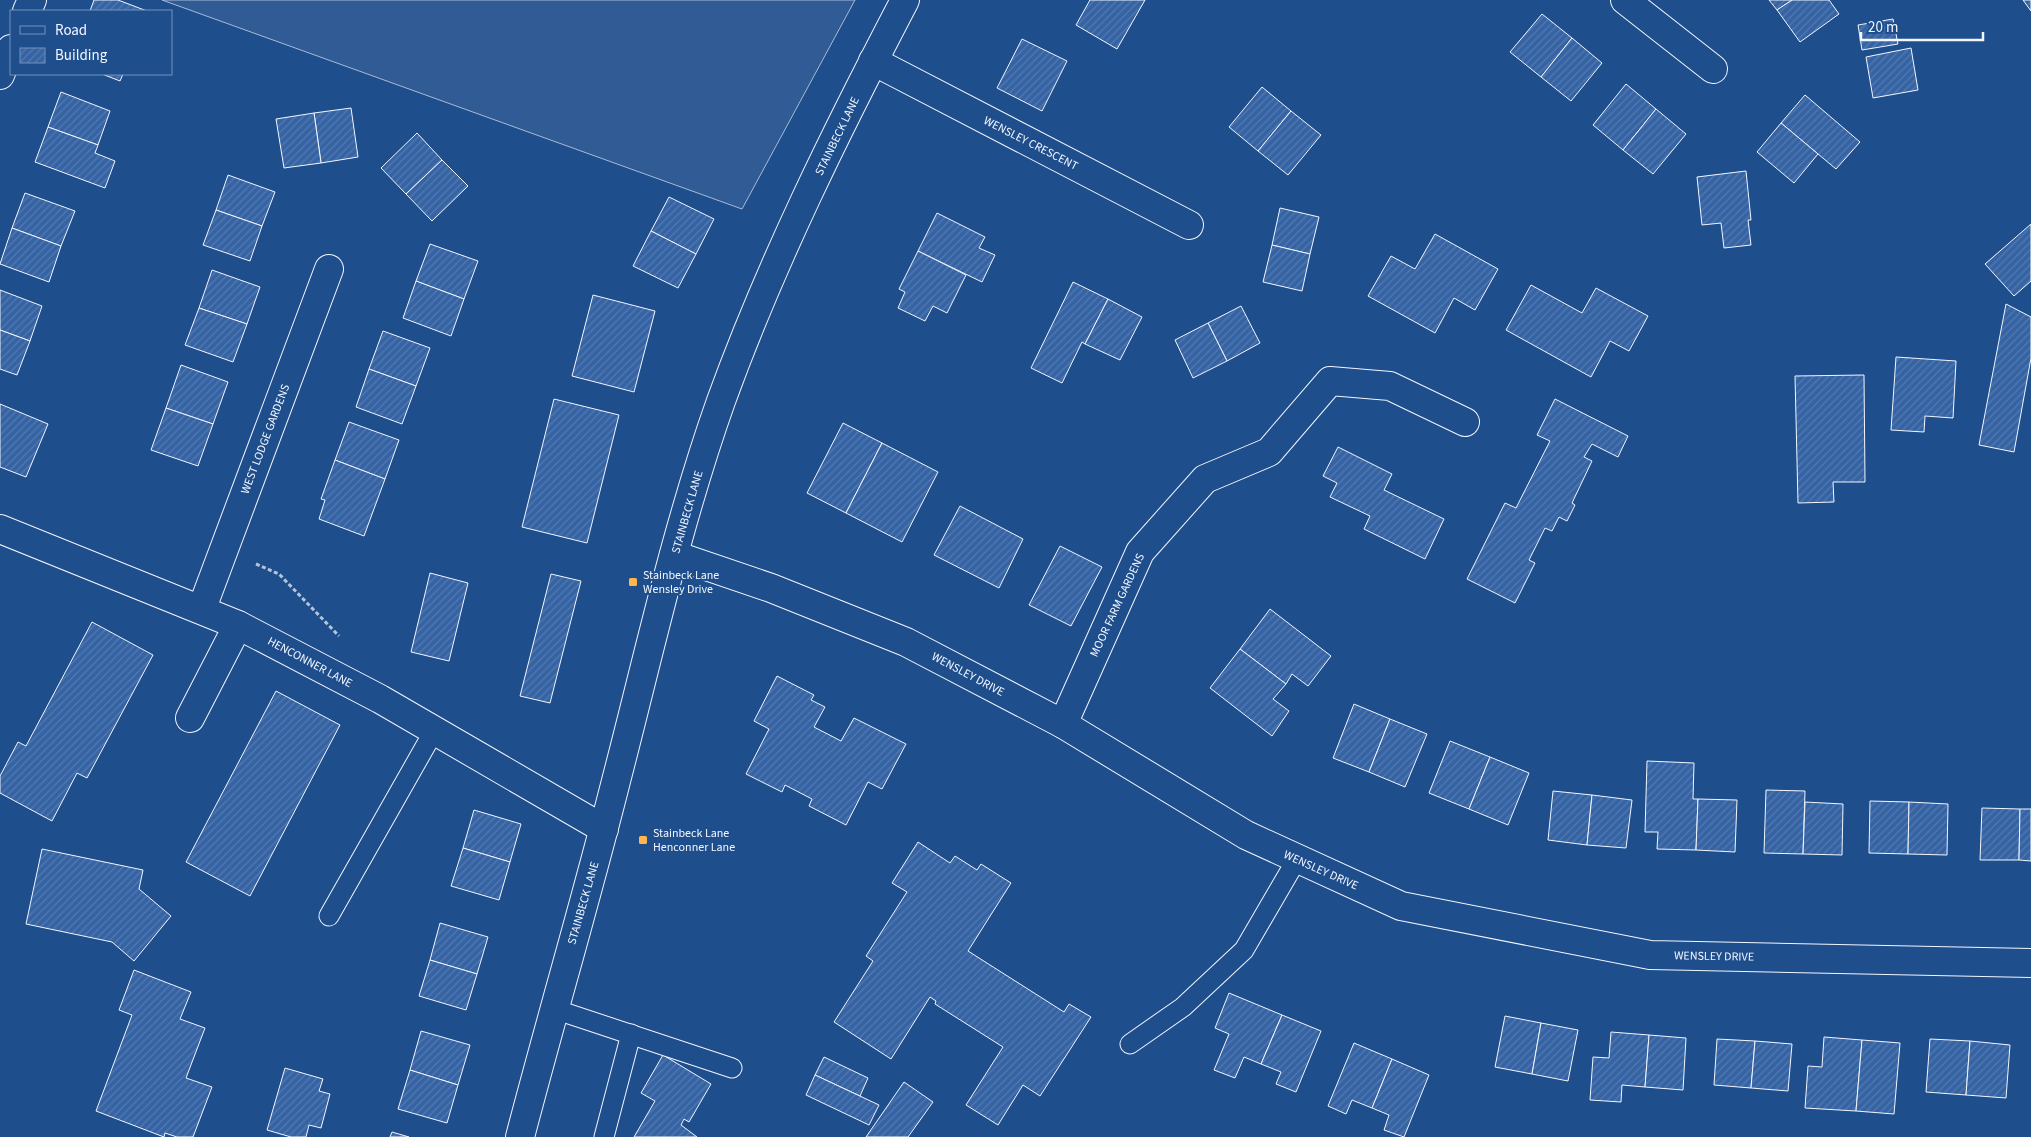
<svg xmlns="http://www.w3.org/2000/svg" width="2031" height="1137" font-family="'Source Sans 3',sans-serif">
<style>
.built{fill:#305b95;stroke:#a8bbd7}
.building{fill:url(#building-hatch);stroke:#f2f6ff}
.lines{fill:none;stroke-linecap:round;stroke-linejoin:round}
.service-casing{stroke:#f2f6ff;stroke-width:21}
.minor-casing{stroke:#f2f6ff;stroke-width:30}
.tertiary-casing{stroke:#f2f6ff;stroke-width:30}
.path{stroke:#b3c4dc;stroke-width:3;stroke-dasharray:4 2.5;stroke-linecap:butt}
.service{stroke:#1f4e8c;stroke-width:19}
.minor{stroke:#1f4e8c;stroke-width:28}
.tertiary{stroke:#1f4e8c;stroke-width:28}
.poi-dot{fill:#ffb74d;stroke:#1f4e8c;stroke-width:2}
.labels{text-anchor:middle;stroke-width:4;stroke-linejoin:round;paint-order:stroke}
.street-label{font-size:12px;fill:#f2f6ff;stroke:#1f4e8c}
.poi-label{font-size:12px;fill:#f2f6ff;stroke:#1f4e8c;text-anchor:start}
</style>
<defs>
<pattern id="building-hatch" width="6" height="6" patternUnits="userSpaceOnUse" patternTransform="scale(1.25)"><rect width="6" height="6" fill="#3563a3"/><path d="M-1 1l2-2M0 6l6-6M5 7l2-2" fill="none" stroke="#537ab1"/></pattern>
</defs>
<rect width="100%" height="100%" fill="#1f4e8c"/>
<polygon class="built" points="162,0 855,0 742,209"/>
<g class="building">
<polygon points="94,0 118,0 147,11 90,11"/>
<polygon points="1090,0 1145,0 1117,49 1076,25"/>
<polygon points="1769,0 1792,0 1777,10"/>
<polygon points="1792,0 1829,0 1839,14 1800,42 1777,10"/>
<polygon points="2023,0 2031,0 2031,11"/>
<polygon points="1542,14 1572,38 1541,77 1510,52"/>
<polygon points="1893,19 1898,44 1862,50 1858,25"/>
<polygon points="1572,38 1602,63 1571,101 1541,77"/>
<polygon points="1022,39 1067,61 1042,111 997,88"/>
<polygon points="1911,48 1918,90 1873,98 1866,57"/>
<polygon points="102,74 123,74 120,81"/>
<polygon points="1626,84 1656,109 1623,150 1593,125"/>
<polygon points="1262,87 1291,111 1258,151 1229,127"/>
<polygon points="61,92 110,111 98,145 48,127"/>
<polygon points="1805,95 1860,142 1836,169 1781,123"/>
<polygon points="351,108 358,157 321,163 314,113"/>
<polygon points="1656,109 1686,134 1653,174 1623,150"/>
<polygon points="1291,111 1321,135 1288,175 1258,151"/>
<polygon points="314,113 321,163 284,168 276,119"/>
<polygon points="1781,123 1818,154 1794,183 1757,152"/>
<polygon points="48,127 98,145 95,153 115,161 105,188 35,162"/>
<polygon points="417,133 442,160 406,194 381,168"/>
<polygon points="442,160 468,186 432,221 406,194"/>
<polygon points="1746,171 1751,220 1748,220 1751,245 1724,248 1721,223 1702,225 1697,177"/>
<polygon points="228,175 275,192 262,226 216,210"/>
<polygon points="25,193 75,211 61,246 12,228"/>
<polygon points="669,197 714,219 696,254 651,231"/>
<polygon points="1280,208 1319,217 1310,254 1272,245"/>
<polygon points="216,210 262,226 250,261 203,245"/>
<polygon points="937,213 985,237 979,248 995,255 982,282 918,251"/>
<polygon points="2031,224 2031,281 2014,296 1985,264"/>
<polygon points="12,228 61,246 49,282 0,264"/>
<polygon points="651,231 696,254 678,288 633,266"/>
<polygon points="1435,234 1498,269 1475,310 1454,298 1435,333 1368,296 1391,256 1415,269"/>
<polygon points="430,244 478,261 464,299 416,281"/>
<polygon points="1272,245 1310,254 1302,291 1263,282"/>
<polygon points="918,251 966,275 947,313 933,306 925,321 898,308 905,292 899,289"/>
<polygon points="212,270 260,287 247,324 199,308"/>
<polygon points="416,281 464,299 451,336 403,318"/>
<polygon points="1073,282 1108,299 1085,344 1082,342 1062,383 1031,368"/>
<polygon points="1531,285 1582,313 1596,288 1648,316 1629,351 1610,341 1591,377 1506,330"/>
<polygon points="0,290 42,306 30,341 0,330"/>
<polygon points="593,295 655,311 634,392 572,376"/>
<polygon points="1108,299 1142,317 1120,360 1085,344"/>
<polygon points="2006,304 2031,317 2031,358 2014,452 1979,445"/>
<polygon points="1241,306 1260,343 1227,361 1208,323"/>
<polygon points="199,308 247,324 233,362 185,345"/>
<polygon points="1208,323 1227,361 1193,378 1175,340"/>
<polygon points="0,330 30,341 17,375 0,369"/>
<polygon points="383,331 430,348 416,386 369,369"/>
<polygon points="1896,357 1956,361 1953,418 1925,416 1924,432 1891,430"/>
<polygon points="181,365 228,382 213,424 166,408"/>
<polygon points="369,369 416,386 402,424 356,407"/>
<polygon points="1864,375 1865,482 1833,482 1834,502 1798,503 1795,376"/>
<polygon points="554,399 619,415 587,543 522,527"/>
<polygon points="1555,399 1628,436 1618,457 1592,444 1584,457 1592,461 1572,503 1575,505 1567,521 1559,517 1552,531 1545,528 1529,560 1535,563 1515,603 1467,579 1505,503 1516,508 1550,441 1537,435"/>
<polygon points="0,404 48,424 26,477 0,467"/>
<polygon points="166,408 213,424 198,466 151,450"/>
<polygon points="349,422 399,440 385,479 335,460"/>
<polygon points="843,423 882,443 846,513 807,493"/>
<polygon points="882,443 938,472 902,542 846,513"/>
<polygon points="1338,447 1392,474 1384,490 1444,519 1425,559 1364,529 1370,516 1330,497 1337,483 1323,476"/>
<polygon points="335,460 385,479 364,536 319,519 325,500 321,499"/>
<polygon points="960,506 1023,539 999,588 934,555"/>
<polygon points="1060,546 1102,567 1071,626 1029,605"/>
<polygon points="430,573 468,583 449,661 411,652"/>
<polygon points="551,574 581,581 550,703 520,696"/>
<polygon points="1270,609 1331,656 1308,686 1292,674 1286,684 1240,649"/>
<polygon points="92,622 153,655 87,778 77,773 52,821 0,793 0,776 18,742 26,746"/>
<polygon points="1240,649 1286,684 1273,699 1289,711 1272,736 1210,688"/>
<polygon points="777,676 814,695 811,700 825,707 814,727 841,741 854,718 906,744 882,789 868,782 846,825 809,806 812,799 785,785 782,792 746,774 769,729 754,721"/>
<polygon points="276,691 340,725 250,896 186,862"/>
<polygon points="1354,704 1390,719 1369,772 1333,758"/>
<polygon points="1390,719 1427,734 1405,787 1369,772"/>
<polygon points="1450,741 1490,757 1469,809 1429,793"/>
<polygon points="1490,757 1529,773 1508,825 1469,809"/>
<polygon points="1647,761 1694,763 1693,799 1698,799 1696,850 1657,849 1658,832 1645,832"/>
<polygon points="1766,790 1805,791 1803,854 1764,853"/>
<polygon points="1553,791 1592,795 1587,845 1548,840"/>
<polygon points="1592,795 1632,800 1626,848 1587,845"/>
<polygon points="1698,799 1737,800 1735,852 1696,850"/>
<polygon points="1870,801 1909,802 1908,854 1869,853"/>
<polygon points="1805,802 1843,804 1842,855 1803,854"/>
<polygon points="1909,802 1948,804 1947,855 1908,854"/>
<polygon points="1982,808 2020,809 2019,860 1980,860"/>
<polygon points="2020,809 2031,809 2031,861 2019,860"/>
<polygon points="474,810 521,824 510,862 463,848"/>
<polygon points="918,842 950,863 955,856 977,870 981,864 1011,883 968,951 1064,1012 1069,1004 1091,1017 1040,1096 1023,1085 998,1125 966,1105 1003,1047 935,1004 936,1001 930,997 891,1059 834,1022 873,961 866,956 907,892 892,883"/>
<polygon points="463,848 510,862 499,900 451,886"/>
<polygon points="42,849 143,870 139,889 171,916 134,961 112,942 26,924"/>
<polygon points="440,923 488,937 477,974 430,960"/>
<polygon points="430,960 477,974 466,1010 419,996"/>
<polygon points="134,970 191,992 180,1019 205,1028 186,1078 212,1087 193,1137 177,1137 165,1133 164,1137 96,1111 132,1015 119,1010"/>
<polygon points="1229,993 1282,1015 1261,1064 1244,1057 1235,1078 1214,1070 1229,1034 1215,1028"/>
<polygon points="1282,1015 1321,1031 1296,1092 1276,1084 1281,1072 1261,1064"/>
<polygon points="1505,1016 1541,1023 1532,1074 1495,1067"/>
<polygon points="1541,1023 1578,1030 1568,1081 1532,1074"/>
<polygon points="421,1031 470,1045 458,1085 410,1070"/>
<polygon points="1611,1032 1649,1035 1645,1087 1622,1085 1621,1102 1590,1100 1593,1057 1609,1058"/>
<polygon points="1649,1035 1686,1038 1683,1090 1645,1087"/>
<polygon points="1824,1037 1862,1040 1856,1111 1805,1108 1808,1066 1822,1067"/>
<polygon points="1717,1039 1755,1041 1751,1088 1714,1085"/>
<polygon points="1930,1039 1970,1041 1966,1095 1926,1092"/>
<polygon points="1862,1040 1900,1043 1894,1114 1856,1111"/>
<polygon points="1755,1041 1792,1044 1788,1091 1751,1088"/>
<polygon points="1970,1041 2010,1045 2006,1098 1966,1095"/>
<polygon points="1354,1043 1392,1059 1372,1108 1352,1100 1346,1114 1328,1106"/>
<polygon points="663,1055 711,1084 689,1122 684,1119 681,1125 697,1137 634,1137 655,1101 641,1093"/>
<polygon points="824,1057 868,1078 860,1096 815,1075"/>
<polygon points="1392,1059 1429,1075 1404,1137 1384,1130 1389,1115 1372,1108"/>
<polygon points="285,1068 323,1079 319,1091 330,1094 321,1128 309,1125 306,1137 291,1137 267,1130"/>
<polygon points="410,1070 458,1085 447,1123 398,1109"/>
<polygon points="815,1075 879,1105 869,1125 806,1095"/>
<polygon points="904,1082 933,1102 908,1137 866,1137"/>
<polygon points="392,1132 409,1137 390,1137"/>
</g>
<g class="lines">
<g class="service-casing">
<g id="service">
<polyline points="329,916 434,731"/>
<polyline points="554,1009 732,1068"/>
<polyline points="1130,1044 1183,1007 1244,950 1297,859"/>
<polyline points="604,1137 631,1034"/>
</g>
</g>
<g class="minor-casing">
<g id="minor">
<polyline points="1625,0 1713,69"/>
<polyline points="27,11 32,0"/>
<polyline points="873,61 1189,225"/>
<polyline points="0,75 11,49"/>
<polyline points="0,529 238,625 380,699 604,829"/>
<polyline points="674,555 771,588 906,642 1063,724 1246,835 1401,906 1650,955 2031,963"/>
<polyline points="202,608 329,269"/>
<polyline points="190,718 238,625"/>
<polyline points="1063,724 1140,552 1205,479 1269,452 1330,381 1390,386 1465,422"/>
</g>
</g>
<g class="tertiary-casing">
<path id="tertiary" d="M520,1137C551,1018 586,900 616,781C649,654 677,525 721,401C771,263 837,130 905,0"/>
</g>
<polyline class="path" points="256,564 279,574 339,636"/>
<use href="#service" class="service"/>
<use href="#minor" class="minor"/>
<use href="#tertiary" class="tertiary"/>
</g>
<g class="poi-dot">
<rect x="628" y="577" width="10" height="10" rx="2.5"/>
<rect x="638" y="835" width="10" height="10" rx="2.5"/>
</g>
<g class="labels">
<g class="street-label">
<text transform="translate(837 136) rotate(-64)" y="4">STAINBECK LANE</text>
<text transform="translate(1031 143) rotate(27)" y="4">WENSLEY CRESCENT</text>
<text transform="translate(265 439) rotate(-69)" y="4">WEST LODGE GARDENS</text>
<text transform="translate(687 512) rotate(-74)" y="4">STAINBECK LANE</text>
<text transform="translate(1117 605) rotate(-65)" y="4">MOOR FARM GARDENS</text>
<text transform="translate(310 662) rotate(28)" y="4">HENCONNER LANE</text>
<text transform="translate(968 674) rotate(28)" y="4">WENSLEY DRIVE</text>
<text transform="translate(1321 870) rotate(24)" y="4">WENSLEY DRIVE</text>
<text transform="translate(583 903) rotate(-74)" y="4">STAINBECK LANE</text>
<text transform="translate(1714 956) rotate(1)" y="4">WENSLEY DRIVE</text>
</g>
<g class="poi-label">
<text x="643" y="579">Stainbeck Lane<tspan x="643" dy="14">Wensley Drive</tspan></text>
<text x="653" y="837">Stainbeck Lane<tspan x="653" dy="14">Henconner Lane</tspan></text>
</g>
</g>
<rect x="10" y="10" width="162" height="65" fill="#1f4e8c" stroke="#7391ba"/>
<rect x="20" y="26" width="25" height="8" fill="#1f4e8c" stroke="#7391ba"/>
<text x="55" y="35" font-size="15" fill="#f2f6ff">Road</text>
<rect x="20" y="48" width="25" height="15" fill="url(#building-hatch)" stroke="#7391ba"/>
<text x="55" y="60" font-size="15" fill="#f2f6ff">Building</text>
<path d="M1861 32v8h122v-8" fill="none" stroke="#f2f6ff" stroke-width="2.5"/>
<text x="1868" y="32" font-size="15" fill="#f2f6ff" stroke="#1f4e8c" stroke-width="4" paint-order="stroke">20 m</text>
</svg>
